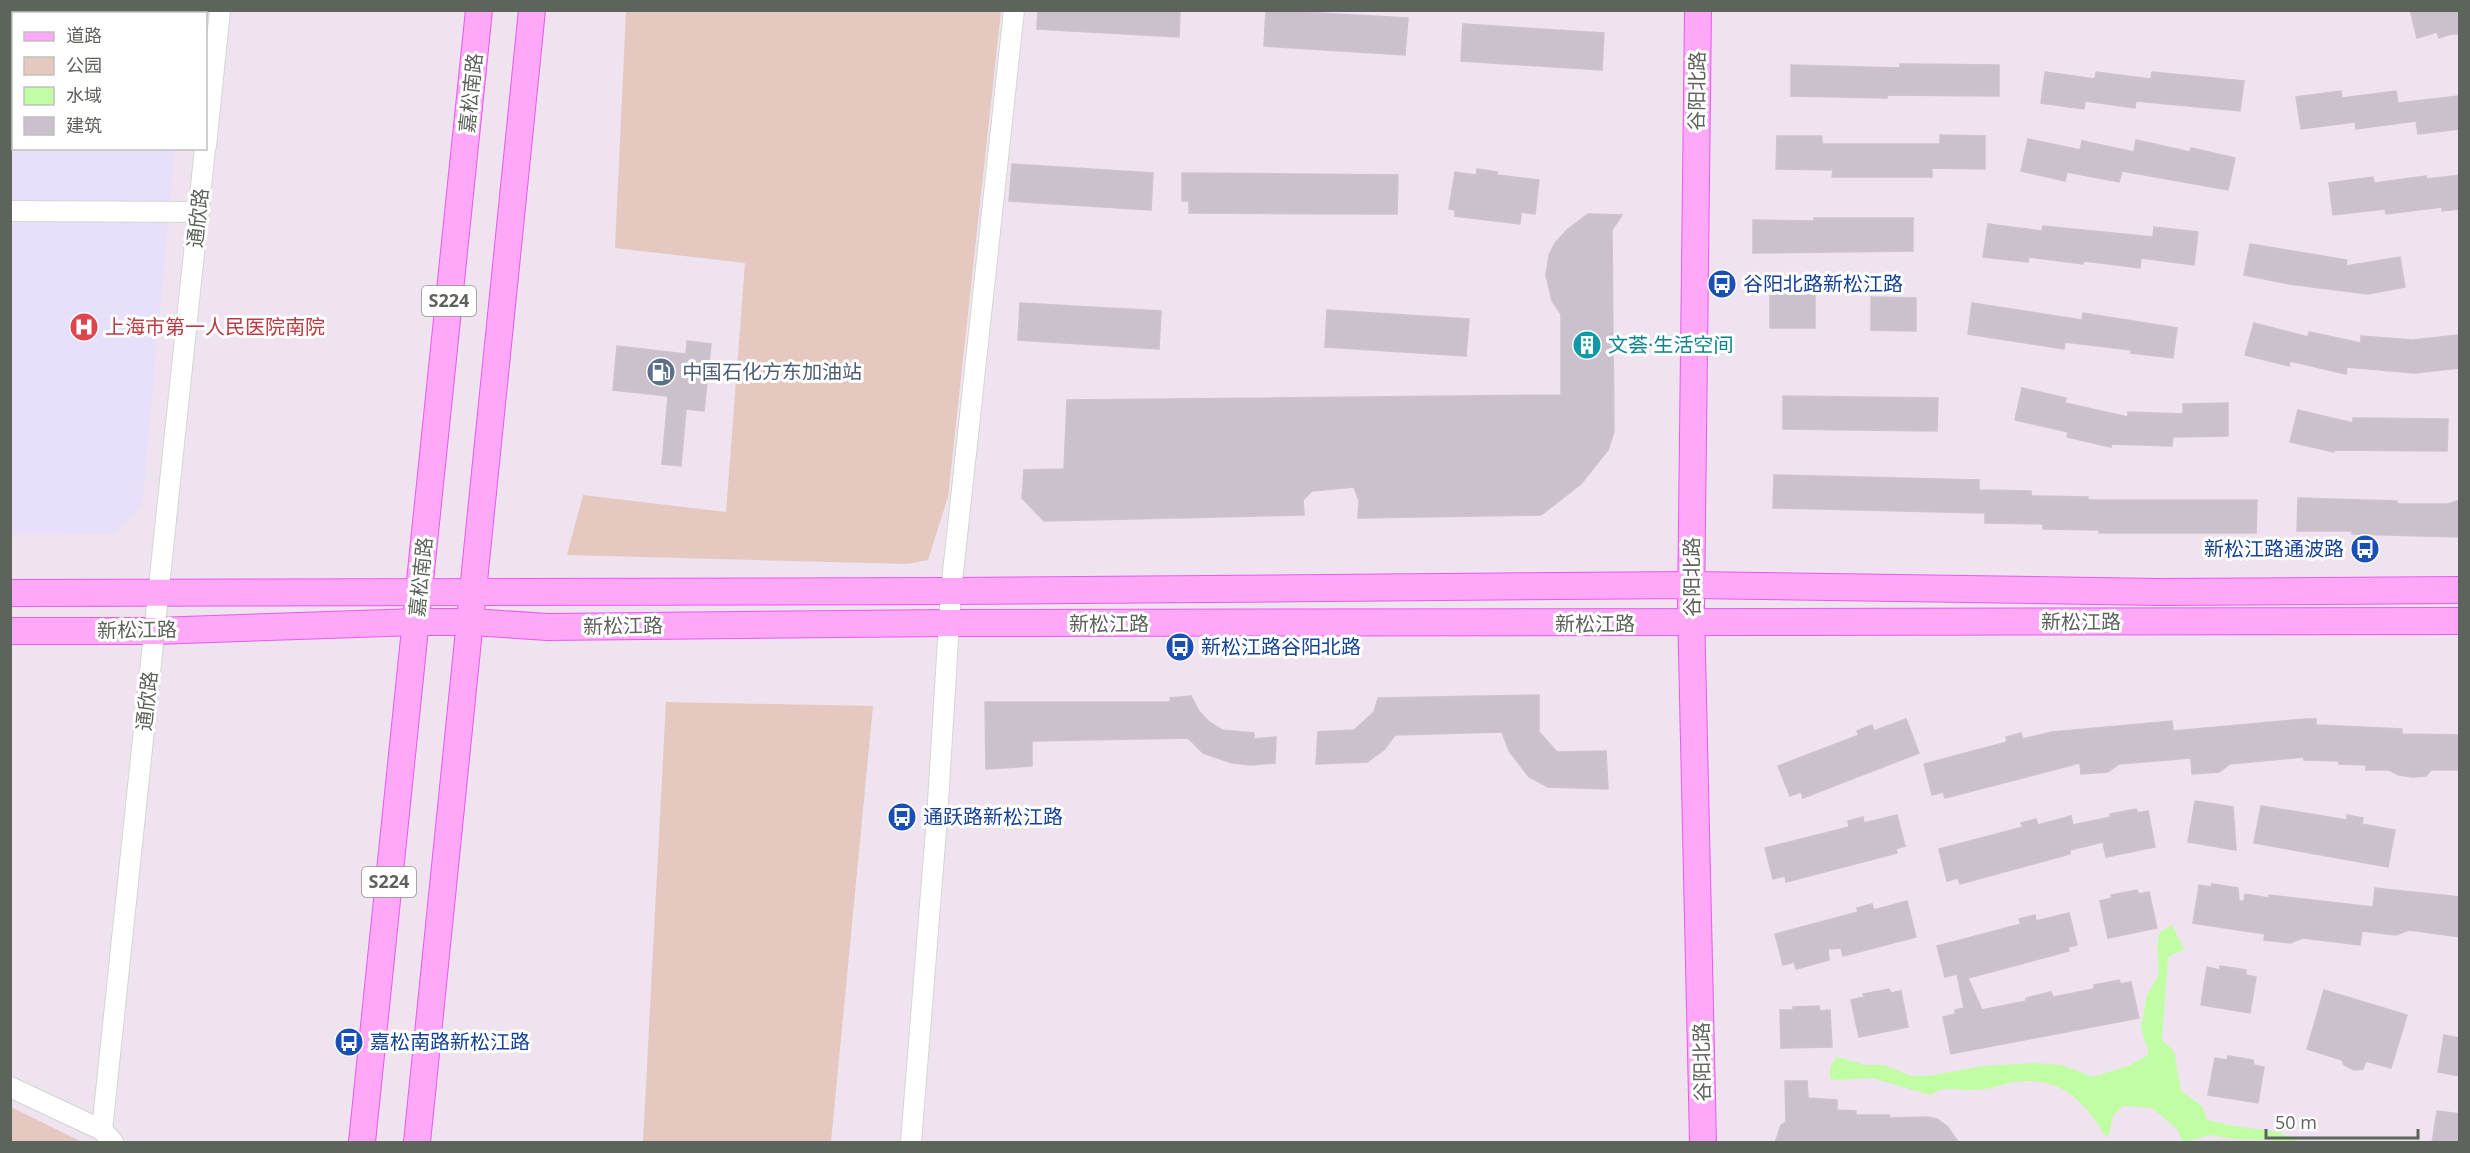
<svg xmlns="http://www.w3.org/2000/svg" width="2470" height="1153" font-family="'Open Sans','Noto Sans SC',sans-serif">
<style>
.medical{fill:#e8dffb}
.green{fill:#e5c9c0}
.water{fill:#c1fea3}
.building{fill:#cac1cc;stroke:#d1c1d2;stroke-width:1.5}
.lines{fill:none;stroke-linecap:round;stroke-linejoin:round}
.minor-casing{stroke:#d1d7d1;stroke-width:22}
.major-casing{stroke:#e95af0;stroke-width:28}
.minor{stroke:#fff;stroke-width:20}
.major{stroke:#fea8f7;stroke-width:26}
.labels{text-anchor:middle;stroke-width:6;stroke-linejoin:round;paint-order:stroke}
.shield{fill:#fff;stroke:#8e928c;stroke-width:1.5}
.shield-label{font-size:18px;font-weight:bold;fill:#5d645b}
.street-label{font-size:20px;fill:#5d645b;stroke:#fff}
.transit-label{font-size:20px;fill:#164399;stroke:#fff;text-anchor:start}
.health-label{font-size:20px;fill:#be3a42;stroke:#fff;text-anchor:start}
.culture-label{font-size:20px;fill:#0d838f;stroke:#fff;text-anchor:start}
.service-label{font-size:20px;fill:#4e5e75;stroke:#fff;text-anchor:start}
</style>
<rect width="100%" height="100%" fill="#eee3ee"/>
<polygon class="medical" points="10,11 188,11 187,14 14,14 14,148 175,149 142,505 112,534 11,535"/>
<g class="green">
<polygon points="626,11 1001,11 948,497 928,560 907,564 567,555 583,495 726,512 745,263 615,248"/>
<polygon points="666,702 873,706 831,1142 643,1142"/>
<polygon points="11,1107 82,1142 11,1142"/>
</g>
<path class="water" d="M2172,925L2184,949L2168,957L2162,1040L2174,1051L2181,1091L2203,1107L2207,1120L2228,1125L2278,1132L2300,1142H2277L2272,1140L2232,1139L2211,1135L2183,1142L2177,1129L2152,1108L2123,1106L2113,1116L2109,1134L2106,1138C2088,1105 2064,1079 2025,1081C2008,1081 1992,1090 1975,1090C1959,1091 1945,1084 1931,1095L1872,1078L1835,1080L1830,1078V1067L1837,1057L1865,1065H1884L1911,1076H1929L1983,1066L2036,1063L2061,1065L2093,1077L2131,1065L2149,1054L2141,1027L2147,995L2159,974L2157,946L2160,932Z"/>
<g class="building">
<polygon points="1038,10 1180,10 1179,37 1037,29"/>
<polygon points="1266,10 1408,18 1405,55 1264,46"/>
<polygon points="2410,10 2460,10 2460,34 2451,34 2439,38 2437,32 2417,38"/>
<polygon points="1463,24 1604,33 1602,70 1461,61"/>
<polygon points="1900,64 1999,65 1999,96 1887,95 1887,98 1791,96 1791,65 1900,68"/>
<polygon points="2045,72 2095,79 2096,72 2151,79 2152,72 2244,81 2240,111 2136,101 2135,108 2085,101 2084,109 2041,103"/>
<polygon points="2341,91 2342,98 2396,91 2398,103 2458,96 2460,129 2418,134 2416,121 2356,129 2355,122 2301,129 2296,97"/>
<polygon points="1940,135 1985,136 1985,169 1932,168 1932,177 1832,177 1833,170 1776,169 1777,136 1822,136 1822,144 1940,144"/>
<polygon points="2028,139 2080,150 2082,141 2134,152 2136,140 2190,152 2191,148 2235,158 2228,190 2122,171 2119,182 2067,172 2065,181 2021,171"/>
<polygon points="1012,164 1153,173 1151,210 1009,201"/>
<polygon points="1477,169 1497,172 1497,175 1539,180 1535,214 1521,212 1520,224 1455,216 1455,210 1449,209 1455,172 1476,175"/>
<polygon points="1182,173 1398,175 1397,214 1189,213 1189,201 1182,201"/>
<polygon points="2460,175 2460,209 2442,211 2442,207 2386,214 2385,209 2333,215 2329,183 2373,177 2374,183 2426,176 2427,179"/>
<polygon points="1588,214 1622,215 1612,230 1614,432 1608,450 1581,484 1541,515 1358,518 1359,501 1354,487 1312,491 1303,500 1304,515 1044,521 1022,498 1024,470 1064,469 1067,400 1561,395 1561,314 1552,301 1546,275 1549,255 1555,243 1568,229"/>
<polygon points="1814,218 1913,218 1913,251 1753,253 1753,220 1814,221"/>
<polygon points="1988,224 2042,231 2043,226 2153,237 2154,227 2198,232 2194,265 2141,258 2140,268 2084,261 2083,264 2029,257 2028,262 1983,257"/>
<polygon points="2250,244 2347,260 2346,266 2400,257 2405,287 2368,294 2289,284 2244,275"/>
<rect x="1770" y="295" width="45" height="33"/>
<polygon points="1871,297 1916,298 1916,331 1871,330"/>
<polygon points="1020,303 1161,311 1159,349 1018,340"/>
<polygon points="1972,303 2082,320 2083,313 2177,328 2173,358 2131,353 2131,350 2065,342 2064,349 1968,334"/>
<polygon points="1327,310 1469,319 1466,356 1325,347"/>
<polygon points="2254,323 2308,337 2309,332 2361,343 2361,336 2413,340 2458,335 2460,368 2414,373 2347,367 2346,374 2290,361 2289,366 2245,355"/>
<polygon points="687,341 711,344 704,411 686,409 681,466 662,464 668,396 613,390 617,346 686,354"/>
<polygon points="2022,388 2066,398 2065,403 2128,417 2128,412 2183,414 2183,404 2228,403 2228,436 2173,437 2172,446 2111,444 2111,447 2067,437 2068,432 2015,420"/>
<polygon points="1783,396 1938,398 1937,431 1783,429"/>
<polygon points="2298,410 2353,423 2353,418 2448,419 2447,451 2334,450 2334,452 2290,442"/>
<polygon points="1774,475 1979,480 1979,490 2031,491 2031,496 2088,497 2088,500 2257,500 2256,533 2099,533 2099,530 2043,529 2043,524 1985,523 1985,513 1773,508"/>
<polygon points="2298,498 2397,501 2397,504 2448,504 2460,500 2460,537 2352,534 2352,531 2297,531"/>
<polygon points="1539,695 1539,732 1557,752 1606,751 1608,789 1548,787 1529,777 1509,751 1502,732 1395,735 1384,750 1367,762 1316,764 1318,732 1354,730 1374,712 1378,698"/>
<polygon points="1191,696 1199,711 1208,721 1222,730 1254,733 1254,739 1276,737 1275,763 1251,765 1232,763 1203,753 1188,738 1032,741 1032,766 986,769 985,702 1171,702 1170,698"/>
<polygon points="1906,719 1919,753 1803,798 1801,792 1790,796 1778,766 1859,735 1857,731 1872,725 1874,731"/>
<polygon points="2305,719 2316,719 2316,725 2402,729 2402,734 2460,735 2460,770 2431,770 2426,776 2413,777 2399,775 2389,770 2366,770 2366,765 2339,764 2339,761 2304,760 2304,757 2230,764 2219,772 2192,774 2191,758 2119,764 2108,772 2081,774 2080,763 1945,798 1943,792 1932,795 1924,764 2007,742 2006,737 2021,733 2023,739 2052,732 2172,721 2173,731"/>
<polygon points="2195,801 2233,807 2236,850 2188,842"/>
<polygon points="2261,806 2347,820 2347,815 2363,818 2362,824 2395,830 2388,867 2254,843"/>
<polygon points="2136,809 2138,813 2148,811 2155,847 2106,857 2103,842 2070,850 2070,854 1960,884 1958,878 1947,881 1939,849 2023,827 2021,823 2036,819 2038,825 2071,816 2073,825 2111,817 2110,814"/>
<polygon points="1897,815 1905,846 1896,849 1897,853 1786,882 1785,876 1773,879 1765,848 1849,827 1848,821 1863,817 1864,823"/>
<polygon points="2212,884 2238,888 2239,901 2244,901 2245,894 2269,898 2269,895 2373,907 2375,888 2460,897 2460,937 2409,930 2396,935 2362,931 2360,945 2303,938 2290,943 2264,940 2265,934 2193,923 2199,885 2211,887"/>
<polygon points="2137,890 2139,894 2149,892 2157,928 2108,938 2100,901 2112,898 2111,895"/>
<polygon points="1907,901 1916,937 1843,956 1841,948 1828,949 1829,960 1796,969 1794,962 1783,965 1775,934 1858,912 1857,908 1872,904 1874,910"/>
<polygon points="2069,913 2077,945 2068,947 2069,951 1968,978 1982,1010 2026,1001 2026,998 2051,992 2053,997 2094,989 2094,985 2119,980 2121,984 2131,982 2139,1018 1951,1054 1943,1017 1955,1014 1955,1010 1964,1008 1957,974 1945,977 1937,946 2021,924 2019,919 2035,915 2036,921"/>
<polygon points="2220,966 2246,970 2246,975 2256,977 2250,1013 2201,1005 2207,967 2220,970"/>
<polygon points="1889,989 1891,993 1901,991 1908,1027 1859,1037 1851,1000 1864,997 1863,994"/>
<polygon points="2324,990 2407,1015 2391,1068 2366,1061 2363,1069 2354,1070 2344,1065 2342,1060 2307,1049"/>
<polygon points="1819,1006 1820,1011 1830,1010 1832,1047 1781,1048 1780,1010 1793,1010 1793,1007"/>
<polygon points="2444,1035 2460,1038 2460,1076 2438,1072"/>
<polygon points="2228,1056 2253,1060 2254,1065 2264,1067 2258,1103 2208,1095 2215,1058 2227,1060"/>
<polygon points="1785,1081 1807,1081 1808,1098 1837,1100 1837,1110 1856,1111 1856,1115 1889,1115 1890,1118 1928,1117 1937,1119 1947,1126 1959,1143 1775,1143 1781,1125 1786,1122"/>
<polygon points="2437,1111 2460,1114 2460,1143 2432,1143"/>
</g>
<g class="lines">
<g class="minor-casing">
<g id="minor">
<polyline points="206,146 220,10"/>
<polyline points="10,211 199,212"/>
<polyline points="10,1087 102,1130"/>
<polyline points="113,1142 102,1130 205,148"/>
<polyline points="911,1142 937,818 951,591 1014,10"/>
</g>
</g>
<g class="major-casing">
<g id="major">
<polyline points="1698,10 1691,608 1703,1142"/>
<polyline points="10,593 951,591 1691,585 2160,592 2460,590"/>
<polyline points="10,631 155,631 417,622 471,622 548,627 950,623 2460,621"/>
<polyline points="362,1142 479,10"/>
<polyline points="417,1142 532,10"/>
</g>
</g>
<use href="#minor" class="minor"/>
<use href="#major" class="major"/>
</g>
<defs>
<g id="bus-disc" transform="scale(1.5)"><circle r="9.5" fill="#1a4fb4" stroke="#fff"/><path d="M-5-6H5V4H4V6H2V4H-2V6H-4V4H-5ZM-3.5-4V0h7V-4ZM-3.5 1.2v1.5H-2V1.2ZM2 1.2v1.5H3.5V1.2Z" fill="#fff"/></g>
<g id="hospital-disc" transform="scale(1.5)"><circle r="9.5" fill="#e0444e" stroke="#fff"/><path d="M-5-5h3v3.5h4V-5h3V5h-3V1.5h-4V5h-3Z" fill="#fff"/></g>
<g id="building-disc" transform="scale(1.5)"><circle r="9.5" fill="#0f9aa8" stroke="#fff"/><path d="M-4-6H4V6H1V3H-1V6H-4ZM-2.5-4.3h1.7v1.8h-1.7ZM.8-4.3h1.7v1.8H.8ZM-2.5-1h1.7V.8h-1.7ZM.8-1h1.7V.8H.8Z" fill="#fff"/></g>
<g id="fuel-disc" transform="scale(1.5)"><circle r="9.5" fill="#5c6f8a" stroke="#fff"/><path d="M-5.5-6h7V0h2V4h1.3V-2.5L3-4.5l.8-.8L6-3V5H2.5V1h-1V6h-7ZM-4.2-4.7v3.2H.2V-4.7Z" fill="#fff"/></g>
</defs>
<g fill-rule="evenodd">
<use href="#bus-disc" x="1722" y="284"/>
<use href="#hospital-disc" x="84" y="327"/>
<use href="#building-disc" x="1587" y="345"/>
<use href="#fuel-disc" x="661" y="372"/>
<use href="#bus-disc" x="2365" y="549"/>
<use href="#bus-disc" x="1180" y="647"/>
<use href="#bus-disc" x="902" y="817"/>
<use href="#bus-disc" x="349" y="1042"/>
</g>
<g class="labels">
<g class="shield">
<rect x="422" y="286" width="54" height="30" rx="4.5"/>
<rect x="362" y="867" width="54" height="30" rx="4.5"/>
</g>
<g class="shield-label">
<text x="449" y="307">S224</text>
<text x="389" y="888">S224</text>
</g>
<g class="street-label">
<text transform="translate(1697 91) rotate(-89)" y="7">谷阳北路</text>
<text transform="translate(471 93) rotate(-84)" y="7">嘉松南路</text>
<text transform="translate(198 218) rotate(-84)" y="7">通欣路</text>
<text transform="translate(421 577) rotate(-84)" y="7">嘉松南路</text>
<text transform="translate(1692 577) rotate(-90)" y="7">谷阳北路</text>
<text x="2081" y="629">新松江路</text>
<text x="1109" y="631">新松江路</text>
<text x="1595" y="631">新松江路</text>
<text transform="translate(623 626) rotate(-1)" y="7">新松江路</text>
<text transform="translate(137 630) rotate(-1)" y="7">新松江路</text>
<text transform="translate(147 701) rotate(-84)" y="7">通欣路</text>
<text transform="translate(1702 1062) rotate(-91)" y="7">谷阳北路</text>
</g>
<g class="transit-label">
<text x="1743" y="291">谷阳北路新松江路</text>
<text x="2344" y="556" text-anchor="end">新松江路通波路</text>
<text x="1201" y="654">新松江路谷阳北路</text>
<text x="923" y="824">通跃路新松江路</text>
<text x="370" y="1049">嘉松南路新松江路</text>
</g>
<g class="health-label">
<text x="105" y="334">上海市第一人民医院南院</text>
</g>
<g class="culture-label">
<text x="1608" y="352">文荟·生活空间</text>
</g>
<g class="service-label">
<text x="682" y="379">中国石化方东加油站</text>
</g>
</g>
<rect width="2470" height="1153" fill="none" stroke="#5d645b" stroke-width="24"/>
<rect x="12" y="12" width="195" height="138" fill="#ffffff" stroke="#bec1bd" stroke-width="1.5"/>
<rect x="24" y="32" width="30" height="9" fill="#fea8f7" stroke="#bec1bd" stroke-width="1.5"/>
<text x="66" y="42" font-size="18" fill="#5d645b">道路</text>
<rect x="24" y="57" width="30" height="18" fill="#e5c9c0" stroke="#bec1bd" stroke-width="1.5"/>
<text x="66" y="72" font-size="18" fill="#5d645b">公园</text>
<rect x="24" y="87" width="30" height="18" fill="#c1fea3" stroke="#bec1bd" stroke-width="1.5"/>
<text x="66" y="102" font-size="18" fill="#5d645b">水域</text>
<rect x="24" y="117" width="30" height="18" fill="#cac1cc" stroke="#bec1bd" stroke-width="1.5"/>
<text x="66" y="132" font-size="18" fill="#5d645b">建筑</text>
<path d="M2266 1129v9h152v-9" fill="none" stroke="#5d645b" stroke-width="3"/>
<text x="2275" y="1129" font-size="18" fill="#5d645b" stroke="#ffffff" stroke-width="4.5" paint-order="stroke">50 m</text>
</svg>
